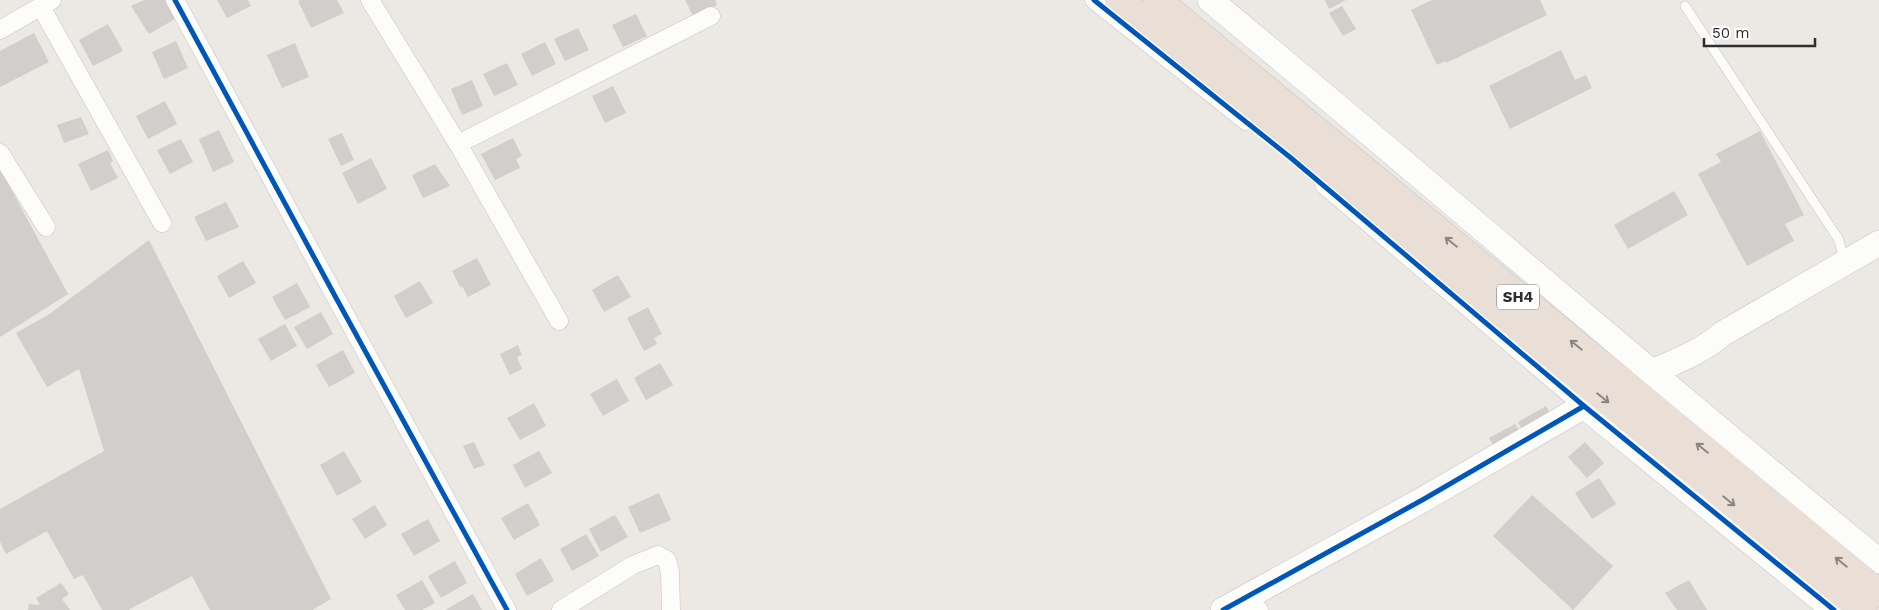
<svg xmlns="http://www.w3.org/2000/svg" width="1879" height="610" font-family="'Work Sans',sans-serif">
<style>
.building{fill:#d1cecb}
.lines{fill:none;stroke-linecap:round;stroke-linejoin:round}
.lane-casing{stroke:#c5c4c5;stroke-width:10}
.street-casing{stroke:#c5c4c5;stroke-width:19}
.secondary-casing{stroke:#c5c4c5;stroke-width:26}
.highway-casing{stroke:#c6c5c4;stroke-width:29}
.lane{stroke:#fcfcfb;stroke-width:9}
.street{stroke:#fcfcfb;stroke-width:18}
.secondary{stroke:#fcfcfb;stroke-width:25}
.highway{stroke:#eadfd6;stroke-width:28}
.cycleway-casing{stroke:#fff;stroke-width:8}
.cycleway{stroke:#0057b8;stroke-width:5}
.oneway{stroke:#8c8682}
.labels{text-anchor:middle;stroke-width:4.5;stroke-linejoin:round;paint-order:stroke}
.shield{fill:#fff;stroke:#6d6d6d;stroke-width:1}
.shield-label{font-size:15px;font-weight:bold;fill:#2e2e2e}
</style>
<rect width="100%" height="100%" fill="#ece8e4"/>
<g class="building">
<polygon points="144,0 165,0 175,19 149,34 131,6"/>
<polygon points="217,0 248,0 251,6 227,18"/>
<polygon points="301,0 337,0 344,13 311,28 298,1"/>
<polygon points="685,0 715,0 717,5 693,16"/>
<polygon points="1325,0 1346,0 1329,9"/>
<polygon points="1432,0 1540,0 1547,15 1446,63 1445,61 1437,65 1411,10"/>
<polygon points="1342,6 1356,29 1343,36 1329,13"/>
<polygon points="636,14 647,36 623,47 612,25"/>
<polygon points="108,24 123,51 93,66 79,40"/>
<polygon points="578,28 589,50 565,61 554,39"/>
<polygon points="34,33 49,62 0,87 0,51"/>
<polygon points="176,41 188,68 164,79 152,52"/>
<polygon points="545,42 556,64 532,76 521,54"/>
<polygon points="295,43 309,77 282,88 267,55"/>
<polygon points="1561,50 1575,80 1586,75 1592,88 1510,129 1489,86"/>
<polygon points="507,63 518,85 494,96 483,74"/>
<polygon points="472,80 483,106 462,115 451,89"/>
<polygon points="613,86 626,113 605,123 592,96"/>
<polygon points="165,101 177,124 148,139 136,116"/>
<polygon points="81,117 89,134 64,143 57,125"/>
<polygon points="219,130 234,162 213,172 199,139"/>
<polygon points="1760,131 1804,215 1785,224 1794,241 1747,266 1698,174 1721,162 1716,154"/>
<polygon points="342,133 354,160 341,166 328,139"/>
<polygon points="513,138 522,156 516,159 520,168 495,180 481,154"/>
<polygon points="181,139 193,162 170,174 157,150"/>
<polygon points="108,150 113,161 110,163 118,178 91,191 78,164"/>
<polygon points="371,158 387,189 358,204 342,173"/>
<polygon points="435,164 450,186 423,198 412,175"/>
<polygon points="0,169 68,294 0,337"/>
<polygon points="1674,191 1688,215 1628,249 1614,225"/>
<polygon points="226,202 239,227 206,241 194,217"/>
<polygon points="149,240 331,599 312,610 210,610 192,576 128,610 102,610 83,575 74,579 47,531 6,554 0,542 0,509 104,451 79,369 47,387 16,333 48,315"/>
<polygon points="477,258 491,285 468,297 462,286 460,287 452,271"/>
<polygon points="243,261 256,283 229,298 217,276"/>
<polygon points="618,275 631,297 604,312 592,290"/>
<polygon points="420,281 433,303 406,318 394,296"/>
<polygon points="297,283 310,307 285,320 272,297"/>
<polygon points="648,307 662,334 654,338 657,344 644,351 627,318"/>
<polygon points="321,312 333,334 307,349 294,327"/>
<polygon points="285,324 297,346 271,361 258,339"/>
<polygon points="518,345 522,355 517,357 522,369 510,375 500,354"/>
<polygon points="343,350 355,373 329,387 316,365"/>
<polygon points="660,363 673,385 646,400 634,378"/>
<polygon points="617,379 629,401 603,416 590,394"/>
<polygon points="534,403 546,426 520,440 507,418"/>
<polygon points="1546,406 1553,419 1525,435 1518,422"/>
<polygon points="1515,424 1523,437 1497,452 1489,438"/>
<polygon points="474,442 485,465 474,469 463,446"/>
<polygon points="1585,442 1604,463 1587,478 1568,457"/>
<polygon points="344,451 362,482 337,496 320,465"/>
<polygon points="539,451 552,473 525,488 513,465"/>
<polygon points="1599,478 1616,504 1592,519 1575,493"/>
<polygon points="659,493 671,520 640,533 628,507"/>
<polygon points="1532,495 1613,566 1573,610 1493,536"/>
<polygon points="528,503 540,525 514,540 501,518"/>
<polygon points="375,505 387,525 365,539 352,519"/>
<polygon points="615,515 628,537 601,552 589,529"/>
<polygon points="428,519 440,541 414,556 401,534"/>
<polygon points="586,534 599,556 572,571 560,549"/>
<polygon points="541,558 554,581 527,596 515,574"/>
<polygon points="455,561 467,583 441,598 428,576"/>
<polygon points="422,580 435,603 422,610 405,610 396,595"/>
<polygon points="1689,580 1707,610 1677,610 1665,593"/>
<polygon points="61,583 69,594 62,599 70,610 28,610 29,604 40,605 36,598"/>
<polygon points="473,594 482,610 445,610"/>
</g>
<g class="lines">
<g class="lane-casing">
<polyline id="lane" points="1685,6 1839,240 1844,262"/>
</g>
<g class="street-casing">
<g id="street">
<polyline points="175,0 335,296 507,610"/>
<polyline points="370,0 458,144 559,321"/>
<polyline points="1094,0 1246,121"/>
<polyline points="41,7 162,223"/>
<polyline points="0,30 52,0"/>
<polyline points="458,144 711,16"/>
<polyline points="0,153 46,227"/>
<polyline points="1324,185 1584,406"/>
<polyline points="1247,597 1259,610"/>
<polyline points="561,610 633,565 658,555 667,560 670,572 671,610"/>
</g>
</g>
<g class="secondary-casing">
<g id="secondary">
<path d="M1210,0C1434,185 1653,377 1879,561"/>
<path d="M1652,372C1677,361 1701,352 1722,334L1879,243"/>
<polyline points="1223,610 1424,499 1584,406 1834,610"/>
</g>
</g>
<g class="highway-casing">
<g id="highway">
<polyline points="1119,0 1863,610"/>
<polyline points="1157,0 1879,593"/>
</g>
</g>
<use href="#lane" class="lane"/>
<use href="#street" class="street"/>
<use href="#secondary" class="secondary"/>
<use href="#highway" class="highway"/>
<g class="cycleway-casing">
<g id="cycleway">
<polyline points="175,0 335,296 507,610"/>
<polyline points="1094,0 1291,158 1584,406 1834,610"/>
<polyline points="1223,610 1424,499 1584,406"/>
</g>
</g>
<use href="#cycleway" class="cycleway"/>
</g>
<defs><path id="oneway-shaft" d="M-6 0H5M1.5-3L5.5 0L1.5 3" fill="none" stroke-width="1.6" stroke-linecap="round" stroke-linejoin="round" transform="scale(1.25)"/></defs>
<g class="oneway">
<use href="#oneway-shaft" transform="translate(1451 242) rotate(-141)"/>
<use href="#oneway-shaft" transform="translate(1576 345) rotate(-141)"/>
<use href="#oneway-shaft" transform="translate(1603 398) rotate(39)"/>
<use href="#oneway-shaft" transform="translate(1702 448) rotate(-141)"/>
<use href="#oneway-shaft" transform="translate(1729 501) rotate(39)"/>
<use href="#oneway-shaft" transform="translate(1841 562) rotate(-141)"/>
</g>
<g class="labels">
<rect class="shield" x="1497" y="284.5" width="42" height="25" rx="4"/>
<g class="shield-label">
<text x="1518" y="302">SH4</text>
</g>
</g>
<path d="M1704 38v8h111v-8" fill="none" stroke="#2e2e2e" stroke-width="2.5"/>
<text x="1712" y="38" font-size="15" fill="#2e2e2e" stroke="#ffffff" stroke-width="4" paint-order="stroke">50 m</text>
</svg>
